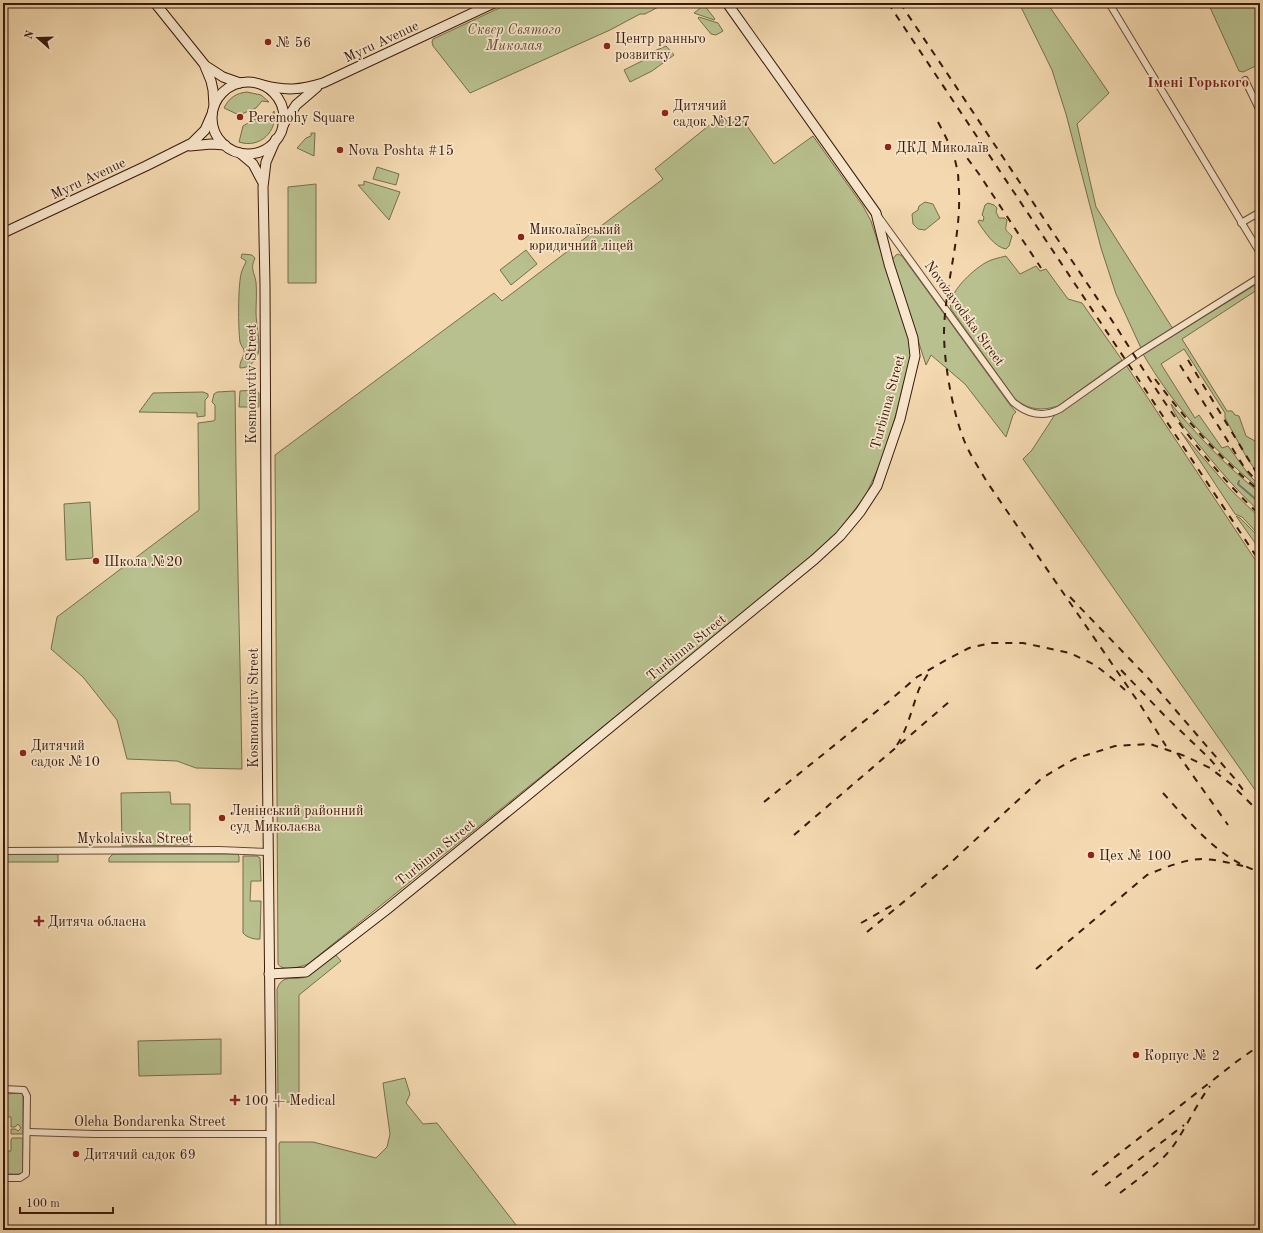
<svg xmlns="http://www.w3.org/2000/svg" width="1263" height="1233" font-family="'Old Standard TT',serif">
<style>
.green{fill:#b7c08e;stroke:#786d4c}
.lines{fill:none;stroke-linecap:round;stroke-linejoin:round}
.stream{stroke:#757a6d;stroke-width:2}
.street-casing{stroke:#684a34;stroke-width:8}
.secondary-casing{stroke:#3a1a0b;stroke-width:11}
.street{stroke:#f8e6cc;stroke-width:6}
.secondary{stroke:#f8e6cc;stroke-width:9}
.rail{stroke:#3a1a0b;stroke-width:2;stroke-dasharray:7 7;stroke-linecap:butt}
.poi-dot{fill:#8f2418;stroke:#f8e6cc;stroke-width:1.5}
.labels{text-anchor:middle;stroke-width:3.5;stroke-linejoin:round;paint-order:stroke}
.park-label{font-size:14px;font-style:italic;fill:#604c32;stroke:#f8e6cc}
.poi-label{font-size:14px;fill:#3a1a0b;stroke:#f8e6cc;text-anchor:start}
.street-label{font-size:14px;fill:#3a1a0b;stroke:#f8e6cc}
.neighbourhood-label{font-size:15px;font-weight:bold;fill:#7a1f14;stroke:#f8e6cc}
</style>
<rect width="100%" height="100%" fill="#f4d9b0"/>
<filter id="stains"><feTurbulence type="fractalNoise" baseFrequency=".005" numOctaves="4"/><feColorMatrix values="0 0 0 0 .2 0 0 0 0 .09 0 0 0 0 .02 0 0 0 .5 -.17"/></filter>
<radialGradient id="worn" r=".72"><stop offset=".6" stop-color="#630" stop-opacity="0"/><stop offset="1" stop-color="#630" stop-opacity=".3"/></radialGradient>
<g class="green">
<polygon points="510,3 666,3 645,14 640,14 610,30 470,93 433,46 432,42 433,39"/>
<polygon points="1019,3 1047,3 1109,93 1077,124 1096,207 1173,329 1141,348 1116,294 1101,248 1066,114 1052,70"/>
<polygon points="1208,3 1260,3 1260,64 1243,72 1239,71"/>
<polygon points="704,5 715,19 714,20 694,13"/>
<polygon points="699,17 718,23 723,31 716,35 711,34 698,18"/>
<polygon points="666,46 674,55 652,71 630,82 624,70 646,59 645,55"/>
<path d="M247,92L261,95L269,102L262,101L256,108L239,115L224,108C229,98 236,93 247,92Z"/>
<path d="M274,111C278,131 260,149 239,142L243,126C248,123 254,119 260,118C267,117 270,119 274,111Z"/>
<path d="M722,115L730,125L740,116L774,164L813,136L863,206L871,221L909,339L911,355L895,418L883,457L866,495L835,535L814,557L308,964C300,967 283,972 278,964L275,455L494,293L502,301L663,179L655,169Z"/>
<polygon points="311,133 315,133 314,156 297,148 306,138 311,136"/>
<polygon points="377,167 399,174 396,185 373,179"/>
<polygon points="364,181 400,192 389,220 358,185 364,185"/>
<polygon points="316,184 316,283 288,283 288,187"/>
<polygon points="925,202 933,204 940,218 925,230 918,229 913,224 912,214 918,210 919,206"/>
<path d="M988,203L994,205L997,208L996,212L999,218H1005L1007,220C1006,230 1003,228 1012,236L1009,246L1006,249C994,247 985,232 978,222L979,220L983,221L984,217L982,215L985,205Z"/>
<polygon points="526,250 537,264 511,285 500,270"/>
<path d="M242,254L252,255L255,258C250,269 254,271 256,282C257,292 256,303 256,313C256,323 261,346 258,354C255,362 249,368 240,368C239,361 245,357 244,350C243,347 241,346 240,342C238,327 238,288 241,274C242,270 244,266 246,262L245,260L241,258Z"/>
<polygon points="898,254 902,256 1010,405 1016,412 1013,415 1006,437 965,384 931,355 926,365 892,260 896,255"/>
<path d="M1006,256L1020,274L1036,266L1040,271L1046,269L1068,299L1082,303L1122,360L1058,406C1041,411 1029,410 1015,399L951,309C946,294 973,270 985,263C991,259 999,258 1006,256Z"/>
<path d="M1260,282V288L1182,339L1227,411H1232L1235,415L1239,416L1246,436L1255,441L1260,450V477L1247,458L1225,418V413L1184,349L1161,364L1195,418L1199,415L1222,448L1228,446L1249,475L1260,486V489C1215,452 1172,404 1143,354Z"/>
<polygon points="1126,365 1260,567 1260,797 1023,459 1032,450 1056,413 1097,387"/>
<polygon points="255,390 259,393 259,407 239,407 240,391"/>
<path d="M235,391C236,517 240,643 242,769L196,768L177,761L127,759L117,720L83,677L51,649L57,617L199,510L198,423L213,421L215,420V405L212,402L214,394L217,392Z"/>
<polygon points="203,392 208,394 208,397 205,400 205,416 197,417 197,413 139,412 153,393"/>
<path d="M1171,404C1198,436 1227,467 1260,493V512C1236,490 1215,465 1195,440C1186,429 1175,417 1171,404Z"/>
<polygon points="1181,432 1230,489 1260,518 1260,536 1242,517 1235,514"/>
<polygon points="90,502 93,558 66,560 64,504"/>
<polygon points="1236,516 1240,518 1260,538 1260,550"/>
<polygon points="170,792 171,804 190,804 190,845 122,846 121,793"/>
<polygon points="3,854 55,854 58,855 58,862 3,862"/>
<polygon points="113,854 237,854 239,856 239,862 109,862 109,858"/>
<path d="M243,856H257L260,858L261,881H251L250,901H261L260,939C255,940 246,937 243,933Z"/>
<path d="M334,953L341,961L299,995V1102H280L278,1101L277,989C283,973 293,981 304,977C311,975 328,959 334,953Z"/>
<polygon points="221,1039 221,1074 139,1076 138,1041"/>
<polygon points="405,1078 410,1094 406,1103 423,1124 437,1123 520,1230 280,1230 279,1144 280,1142 313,1142 376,1158 387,1147 390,1134 383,1083"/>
<polygon points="23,1093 23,1134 11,1134 11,1129 15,1129 18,1131 21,1128 18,1124 15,1127 11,1127 11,1117 3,1117 3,1094"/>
<polygon points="12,1138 23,1138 23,1172 22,1174 7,1174 7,1151 11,1151 11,1140"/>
</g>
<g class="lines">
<polyline class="stream" points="1239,481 1238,484 1260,503"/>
<g class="street-casing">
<g id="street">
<polyline points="1109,3 1260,253"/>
<polyline points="1245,80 1260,111"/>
<path d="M878,216L1013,402C1027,414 1043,418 1060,409L1139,353L1260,277"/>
<polyline points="1241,223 1260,212"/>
<polyline points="3,851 219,850 268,852"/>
<polyline points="3,1089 24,1090 27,1096 26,1174 20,1178 3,1178"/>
<polyline points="28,1132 94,1134 272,1134"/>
</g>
</g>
<g class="secondary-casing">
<g id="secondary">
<polyline points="155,3 204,64 211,81 213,90 214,106"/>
<polyline points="206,66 223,77 240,83"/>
<circle cx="248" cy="118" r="36"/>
<path d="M263,85C286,91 300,90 323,83L494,3"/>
<polyline points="283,125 296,105 317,87"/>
<polyline points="190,146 211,144 225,145"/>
<polyline points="240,153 253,164 262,181"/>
<polyline points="3,233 146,166 192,143 205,130 212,114"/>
<polyline points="269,974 306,972 385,911 523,799 815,559 840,536 860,512 877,486 900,419 915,356 913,338 889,264 876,213 727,3"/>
<polyline points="271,1230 271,1111 267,728 265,285 263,187 266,162 276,139"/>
</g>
</g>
<use href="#street" class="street"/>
<use href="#secondary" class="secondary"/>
<g class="rail">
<polyline points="888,3 1260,562"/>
<path d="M900,3C968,104 1035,206 1103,307C1130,347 1154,389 1183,428C1206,459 1232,489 1260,515"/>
<path d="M938,122C946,137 954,152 957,169C959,176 958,183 959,190C961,240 945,283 944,332C944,365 953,415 966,445C972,458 980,470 987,482L1141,706L1166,746"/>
<polyline points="959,147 979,174 1041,268"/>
<polyline points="1188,360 1258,475"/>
<polyline points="1180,365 1244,467 1260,485"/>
<path d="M1155,379C1186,420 1220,459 1260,491"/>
<polyline points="1070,597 1148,678 1235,779 1243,790"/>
<polyline points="1121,670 1164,715 1210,759 1220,771"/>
<path d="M897,745C908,728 912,708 919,689C922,683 927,676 930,670"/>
<polyline points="1177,753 1228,825"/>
<path d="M1163,793C1191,824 1219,859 1260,872"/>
<polyline points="764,802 888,702 917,677 946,660 969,648 991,643 1023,643 1070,653 1095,665 1113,679 1125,690"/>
<polyline points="794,835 949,702"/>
<polyline points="861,923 896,903"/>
<polyline points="867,932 946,867 1042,778 1074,759 1115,746 1150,744 1185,756 1210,768 1231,784 1256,809"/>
<path d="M1036,969L1147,875C1161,869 1176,863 1191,860C1208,857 1226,862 1243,866"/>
<polyline points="1092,1175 1236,1062 1260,1045"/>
<polyline points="1105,1186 1184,1125"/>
<path d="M1120,1193C1138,1179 1157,1166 1171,1149C1186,1129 1195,1106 1210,1086"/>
</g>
</g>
<g class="poi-dot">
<circle cx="268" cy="42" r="4"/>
<circle cx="607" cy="46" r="4"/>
<circle cx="665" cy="113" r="4"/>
<circle cx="240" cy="117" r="4"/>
<circle cx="888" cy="147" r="4"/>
<circle cx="340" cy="150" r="4"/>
<circle cx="521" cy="237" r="4"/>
<circle cx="96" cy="561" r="4"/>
<circle cx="23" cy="753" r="4"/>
<circle cx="222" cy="818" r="4"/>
<circle cx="1091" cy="855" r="4"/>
<path d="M37 915h4v4h4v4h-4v4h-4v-4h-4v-4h4z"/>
<circle cx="1136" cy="1055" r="4"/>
<path d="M233 1094h4v4h4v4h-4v4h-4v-4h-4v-4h4z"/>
<circle cx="76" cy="1154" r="4"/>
</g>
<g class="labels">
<g class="park-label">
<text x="514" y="34">Сквер Святого<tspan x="514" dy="16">Миколая</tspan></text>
</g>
<g class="poi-label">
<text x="615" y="43">Центр ранньго<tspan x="615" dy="16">розвитку</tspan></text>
<text x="276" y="47">№ 56</text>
<text x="673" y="110">Дитячий<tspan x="673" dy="16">садок №127</tspan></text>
<text x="248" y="122">Peremohy Square</text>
<text x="896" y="152">ДКД Миколаїв</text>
<text x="348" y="155">Nova Poshta #15</text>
<text x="529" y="234">Миколаївський<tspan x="529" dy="16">юридичний ліцей</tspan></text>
<text x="104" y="566">Школа №20</text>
<text x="31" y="750">Дитячий<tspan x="31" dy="16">садок №10</tspan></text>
<text x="230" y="815">Ленінський районний<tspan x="230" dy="16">суд Миколаєва</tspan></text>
<text x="1099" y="860">Цех № 100</text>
<text x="48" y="926">Дитяча обласна</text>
<text x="1144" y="1060">Корпус № 2</text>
<text x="244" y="1105">100 + Medical</text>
<text x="84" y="1159">Дитячий садок 69</text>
</g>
<g class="street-label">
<text transform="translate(381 41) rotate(-25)" y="5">Myru Avenue</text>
<text transform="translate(88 178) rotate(-25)" y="5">Myru Avenue</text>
<text transform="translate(965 313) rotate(54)" y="5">Novozavodska Street</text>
<text transform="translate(251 384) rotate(-90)" y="5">Kosmonavtiv Street</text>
<text transform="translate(887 402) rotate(-75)" y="5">Turbinna Street</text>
<text transform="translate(686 647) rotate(-39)" y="5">Turbinna Street</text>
<text transform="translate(253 708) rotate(-90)" y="5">Kosmonavtiv Street</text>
<text x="135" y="843">Mykolaivska Street</text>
<text transform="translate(435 852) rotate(-39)" y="5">Turbinna Street</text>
<text x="150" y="1126">Oleha Bondarenka Street</text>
</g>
<g class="neighbourhood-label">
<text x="1198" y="87">Імені Горького</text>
</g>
</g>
<rect width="1263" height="1233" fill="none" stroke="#f4d9b0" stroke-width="16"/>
<rect x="4" y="4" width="1255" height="1225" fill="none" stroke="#3a1a0b" stroke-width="2"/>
<rect x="8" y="8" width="1247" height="1217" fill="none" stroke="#3a1a0b"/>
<g transform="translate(38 38) rotate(290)" stroke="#f8e6cc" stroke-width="3" paint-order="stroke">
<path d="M0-3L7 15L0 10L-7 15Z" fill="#3a1a0b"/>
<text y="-6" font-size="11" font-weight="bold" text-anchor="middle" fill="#3a1a0b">N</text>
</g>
<path d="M20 1207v6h93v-6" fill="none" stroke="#3a1a0b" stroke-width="2"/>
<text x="26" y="1207" font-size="12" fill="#3a1a0b" stroke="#f8e6cc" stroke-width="3" paint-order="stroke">100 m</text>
<rect width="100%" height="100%" filter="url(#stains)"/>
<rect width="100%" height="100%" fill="url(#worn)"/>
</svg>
